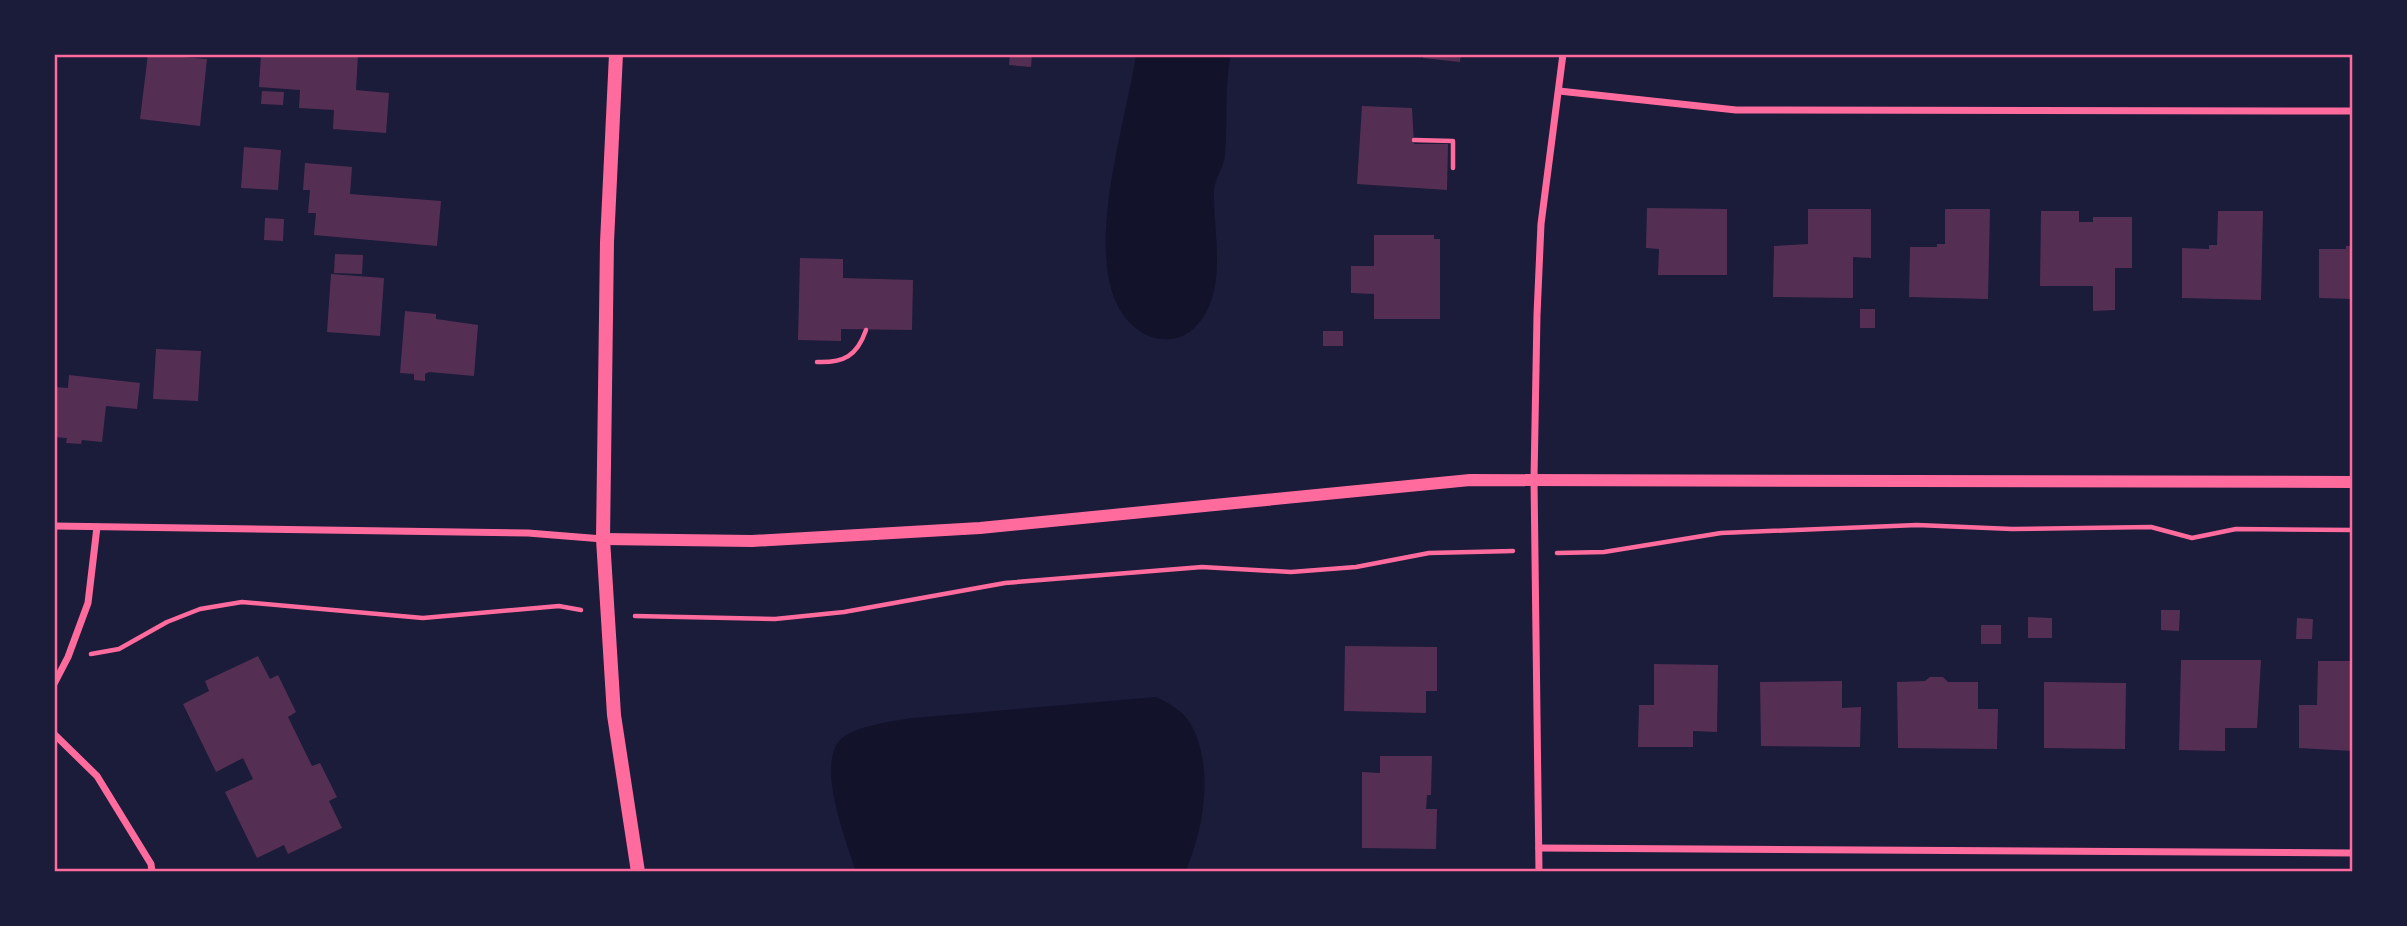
<svg xmlns="http://www.w3.org/2000/svg" width="2407" height="926" font-family="Roboto,sans-serif">
<style>
.water{fill:#12122b}
.building{fill:#542f53}
.lines{fill:none;stroke-linecap:round;stroke-linejoin:round}
.path{stroke:#ff6b9d;stroke-width:4.5}
.minor{stroke:#ff6b9d;stroke-width:7}
.tertiary{stroke:#ff6b9d;stroke-width:12}
.secondary{stroke:#ff6b9d;stroke-width:14}
.neatline{fill:none;stroke:#ff6b9d;stroke-width:2.5}
</style>
<rect width="100%" height="100%" fill="#1b1b3a"/>
<g class="water">
<path d="M1136,54H1231C1224,86 1228,122 1225,155C1224,167 1215,178 1214,190C1213,226 1224,273 1209,306C1202,323 1189,337 1171,339C1154,341 1141,334 1129,322C1077,266 1127,122 1136,54Z"/>
<path d="M1156,697C1169,703 1182,710 1190,723C1215,765 1204,830 1185,872H856C847,843 816,766 840,740C853,726 894,721 913,718Z"/>
</g>
<g class="building">
<polygon points="148,54 207,59 200,126 140,119"/>
<polygon points="261,54 358,54 356,90 389,93 386,133 333,129 334,110 299,108 300,90 259,87"/>
<polygon points="1010,54 1032,54 1031,67 1009,65"/>
<polygon points="1424,54 1461,54 1460,62 1423,58"/>
<polygon points="262,91 284,92 283,105 261,104"/>
<polygon points="1362,106 1412,108 1414,144 1448,144 1447,190 1357,184"/>
<polygon points="244,147 281,150 278,190 241,188"/>
<polygon points="305,163 352,167 350,194 441,201 437,246 314,235 316,213 308,213 310,190 303,190"/>
<polygon points="1647,208 1727,209 1727,275 1658,275 1659,249 1646,248"/>
<polygon points="1808,209 1871,209 1871,258 1853,257 1853,298 1773,297 1774,246 1808,244"/>
<polygon points="1945,209 1990,209 1988,299 1909,297 1910,247 1937,247 1937,244 1945,244"/>
<polygon points="2041,211 2079,211 2079,222 2093,222 2093,217 2132,217 2132,268 2115,268 2115,310 2093,311 2093,286 2040,286"/>
<polygon points="2218,211 2263,211 2261,300 2182,298 2182,248 2209,249 2209,245 2217,245"/>
<polygon points="265,218 284,219 283,241 264,240"/>
<polygon points="1374,235 1434,235 1434,239 1440,239 1440,319 1374,319 1374,294 1351,293 1351,266 1374,266"/>
<polygon points="2346,246 2353,246 2353,299 2319,298 2319,249 2346,249"/>
<polygon points="335,254 363,255 362,274 334,273"/>
<polygon points="800,258 843,259 843,278 913,280 912,330 841,329 841,341 798,340"/>
<polygon points="331,274 384,278 380,336 327,332"/>
<rect x="1860" y="309" width="15" height="19"/>
<polygon points="405,311 436,314 436,319 478,325 474,376 429,372 425,374 425,381 414,380 414,374 400,373"/>
<rect x="1323" y="331" width="20" height="15"/>
<polygon points="156,349 201,351 198,401 153,399"/>
<polygon points="69,375 140,383 137,409 106,406 102,442 82,440 81,444 66,443 67,438 54,437 54,387 68,388"/>
<polygon points="2161,610 2180,610 2179,631 2161,630"/>
<polygon points="2028,617 2052,618 2052,638 2028,638"/>
<polygon points="2297,618 2313,619 2312,639 2296,639"/>
<rect x="1981" y="625" width="20" height="19"/>
<polygon points="1345,646 1437,647 1437,691 1426,691 1426,713 1344,711"/>
<polygon points="258,656 270,679 278,675 296,712 288,717 312,766 320,763 337,797 329,801 342,828 288,854 284,845 257,858 225,792 253,779 243,758 216,772 183,704 209,691 205,681"/>
<polygon points="2181,660 2261,660 2257,728 2225,728 2225,751 2179,750"/>
<polygon points="2318,661 2353,661 2353,751 2299,748 2299,705 2317,705"/>
<polygon points="1654,664 1718,665 1717,732 1693,731 1693,747 1638,747 1639,705 1654,705"/>
<polygon points="1930,677 1943,677 1948,682 1978,682 1978,709 1998,709 1997,749 1898,748 1897,682 1925,681"/>
<polygon points="1842,681 1842,708 1861,707 1860,747 1761,746 1760,682"/>
<polygon points="2044,682 2126,683 2125,749 2044,748"/>
<polygon points="1380,756 1432,756 1431,795 1427,795 1426,809 1437,809 1436,849 1362,848 1362,772 1380,773"/>
</g>
<g class="lines">
<g class="path">
<polyline points="1414,140 1453,141 1453,168"/>
<path d="M817,362C844,363 857,356 866,330"/>
<polyline points="1557,553 1604,552 1721,533 1917,525 2012,529 2151,527 2192,538 2236,529 2353,530"/>
<polyline points="635,616 775,619 844,612 1005,583 1202,567 1291,572 1356,567 1429,553 1513,551"/>
<polyline points="91,654 119,649 167,622 200,609 242,602 423,618 559,606 581,610"/>
</g>
<g class="minor">
<polyline points="1559,91 1736,110 2353,111"/>
<polyline points="54,526 528,533 603,539"/>
<polyline points="54,684 68,657 88,603 97,527"/>
<polyline points="54,734 97,776 151,864 152,872"/>
<polyline points="1539,848 2353,853"/>
<polyline points="1539,872 1534,479 1537,315 1541,224 1563,54"/>
</g>
<polyline class="tertiary" points="603,539 752,541 980,528 1470,480 2353,482"/>
<polyline class="secondary" points="616,54 607,242 603,539 614,715 638,872"/>
</g>
<rect width="2407" height="926" fill="none" stroke="#1b1b3a" stroke-width="112"/>
<rect x="56" y="56" width="2295" height="814" class="neatline"/>
</svg>
